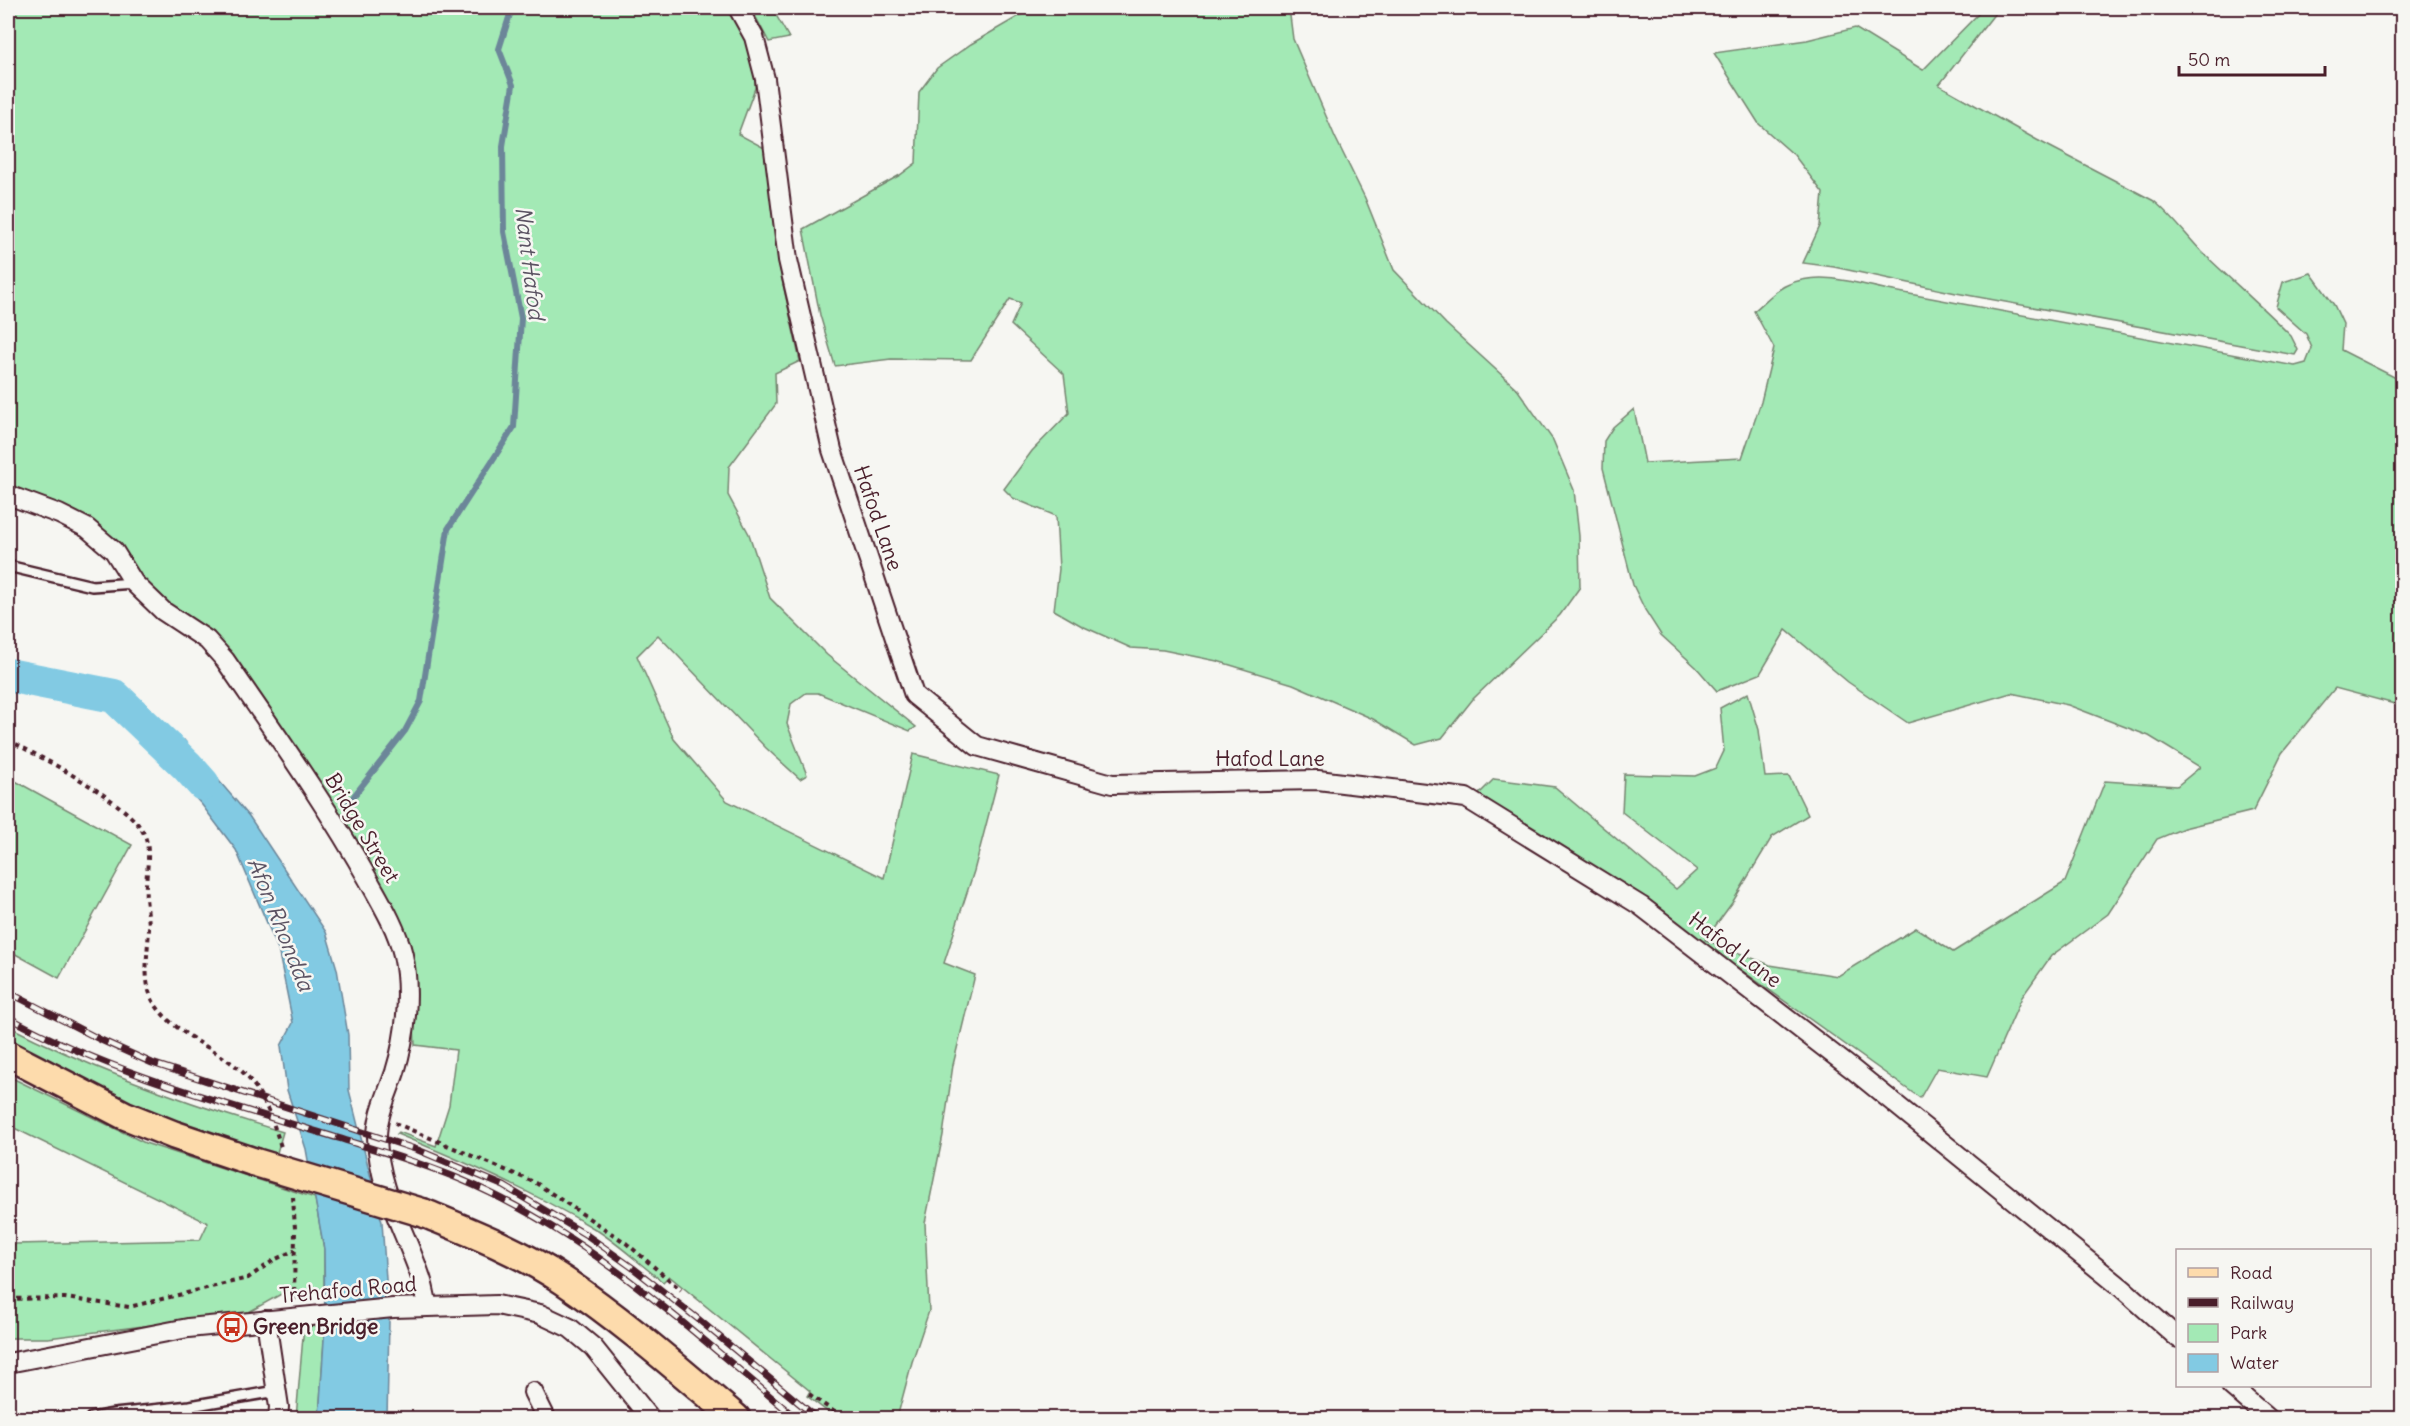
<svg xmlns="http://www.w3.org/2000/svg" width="2410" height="1426" font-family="Delius,sans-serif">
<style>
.green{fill:#a3e9b5;stroke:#768470;stroke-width:1.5}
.water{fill:#82cae3;stroke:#6c8699;stroke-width:1.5}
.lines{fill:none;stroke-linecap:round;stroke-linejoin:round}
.stream{stroke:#6c8699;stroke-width:6}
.river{stroke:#82cae3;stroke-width:34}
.service-casing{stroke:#4a1f2b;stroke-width:14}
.minor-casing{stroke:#4a1f2b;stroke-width:22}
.primary-casing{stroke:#4a1f2b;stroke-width:32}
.path{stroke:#4a1f2b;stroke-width:4;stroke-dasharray:4.5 4.5;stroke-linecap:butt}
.service{stroke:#f6f6f2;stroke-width:9}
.minor{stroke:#f6f6f2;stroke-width:18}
.primary{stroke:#fddbac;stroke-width:27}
.rail-casing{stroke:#4a1f2b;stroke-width:7}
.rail{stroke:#f6f6f2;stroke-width:4.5;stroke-dasharray:14;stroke-linecap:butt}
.primary-bridge-casing{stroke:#4a1f2b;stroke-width:32;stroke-linecap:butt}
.primary-bridge{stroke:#fddbac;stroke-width:27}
.labels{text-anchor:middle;stroke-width:5;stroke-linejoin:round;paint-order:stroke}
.street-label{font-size:21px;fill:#4a1f2b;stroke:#f6f6f2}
.poi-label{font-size:21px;font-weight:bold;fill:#4a1f2b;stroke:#f6f6f2;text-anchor:start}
.water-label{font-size:22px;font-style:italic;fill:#5b5262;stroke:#f6f6f2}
</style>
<rect width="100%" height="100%" fill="#f6f6f2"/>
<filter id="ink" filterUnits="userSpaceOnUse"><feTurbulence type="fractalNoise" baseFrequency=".0167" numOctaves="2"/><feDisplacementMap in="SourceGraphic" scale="12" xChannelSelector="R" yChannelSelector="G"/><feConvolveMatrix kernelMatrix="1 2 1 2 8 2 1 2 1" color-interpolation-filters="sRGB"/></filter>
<g filter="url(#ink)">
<g class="green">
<path d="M8,8H735L755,62V88L738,134L770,151L774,218L781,275L800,361L775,373L776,404L729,467L728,495L749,534L770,598L827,655L916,727L910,731L818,693H806L791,704L787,724L807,775L800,779L766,748L658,635L637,656L674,739L727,801L884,878L913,754L999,775L974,871L944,963L975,975L953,1065L943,1135L925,1223L929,1311L912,1362L897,1418H843L836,1413L833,1416L807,1396L810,1391L669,1276L663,1282C641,1265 619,1244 595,1229C532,1191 465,1162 397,1134L399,1132L436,1146L449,1105L456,1050L415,1045L413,1007L400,923L385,889L324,798L189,622L40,497L8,485Z"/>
<polygon points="751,8 772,8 789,38 769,42"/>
<polygon points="1033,8 1289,8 1293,39 1335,137 1365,198 1394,270 1446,324 1517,389 1553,440 1574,490 1579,536 1580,587 1560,615 1473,699 1442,738 1416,745 1373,719 1293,684 1217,661 1163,650 1131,648 1082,626 1054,610 1059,569 1056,516 1013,498 1004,489 1032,451 1069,413 1064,374 1011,325 1021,303 1010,299 971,360 891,359 835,366 820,315 803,229 900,175 916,163 919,92 937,68 971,44"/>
<path d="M1984,8H1999L1939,85L2037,140L2154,201C2172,216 2186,235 2202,252C2231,280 2262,307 2291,336L2298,350L2295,355L1956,293L1834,267L1803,263L1820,226L1823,193L1794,155L1759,124L1714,53L1807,40L1855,28L1923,70Z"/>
<path d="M2311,273L2334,305L2343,324L2341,350L2402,381V706L2335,688L2282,753L2253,811L2184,828L2157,839L2108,914L2051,956L2022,997L1987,1077L1937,1068L1920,1098L1737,967L1476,797L1494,779L1555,787L1676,889L1697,870L1622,812L1624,774L1695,776L1716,768L1724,751L1720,708L1748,693L1759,730L1765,777L1789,776L1808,815L1772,837L1732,903L1705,940L1770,965L1838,976L1916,928L1953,952L2065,882L2105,781L2177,786L2200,767L2149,736L2068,705L2011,693L1908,723L1848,682L1786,630L1760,674L1717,691L1696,667L1661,635L1645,610L1633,585L1603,468L1604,441L1613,427L1634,409L1645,463L1742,458L1761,402L1774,348L1754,311C1764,303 1775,290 1787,285C1819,270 1856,283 1888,290L2295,366L2306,363L2312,348L2306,334L2276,307L2283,282Z"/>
<polygon points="8,777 132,845 59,978 8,950"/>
<path d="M8,1026C96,1071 188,1104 283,1132L276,1156L225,1140L133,1107L8,1045Z"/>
<polygon points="8,1076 145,1143 315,1198 324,1249 324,1289 283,1293 247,1313 48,1338 8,1338 8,1257 15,1244 200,1240 208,1223 8,1125"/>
<polygon points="325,1324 319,1418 296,1418 304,1325"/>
</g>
<polygon class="water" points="184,740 249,816 326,932 337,969 348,1035 349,1090 382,1222 389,1322 387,1418 319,1418 325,1324 324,1249 306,1149 287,1090 281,1046 293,1023 278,949 236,850 202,805 162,761"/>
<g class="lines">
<polyline class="stream" points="346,806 405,731 421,701 448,529 514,427 521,318 504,232 503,146 513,85 499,49 512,8"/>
<polyline class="river" points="8,675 114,696 187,766 203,784"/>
<g class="service-casing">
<g id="service">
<polyline points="8,566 92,586 134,583"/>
<polyline points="91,1418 114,1414 190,1406 277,1391"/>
</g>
</g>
<g class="minor-casing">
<g id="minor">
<polyline points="738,8 754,37 765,79 788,260 832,450 914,695 977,746 1112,784 1318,780 1466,798 1641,906 1851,1068 2123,1289 2178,1338"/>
<path d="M8,495L59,514L87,528L114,551L134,583L163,611L207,640L225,660C275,733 326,804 369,881C382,904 397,929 403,955C411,992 406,1036 395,1072C388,1093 377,1115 377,1137C378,1187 404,1229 420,1275C424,1285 425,1296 428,1306"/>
<polyline points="266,1320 279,1407 278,1418"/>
<polyline points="8,1363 188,1328 393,1308 497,1305 540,1314 570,1328 593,1347 650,1418"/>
<polyline points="2231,1386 2268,1418"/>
<polyline points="533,1392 546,1418"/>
</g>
</g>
<g class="primary-casing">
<g id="primary">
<polyline points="8,1055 124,1115 174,1135 254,1162"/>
<path d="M424,1213C472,1233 521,1252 564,1281C625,1322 680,1371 736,1418"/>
</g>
</g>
<g class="path">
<path d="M8,740C39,756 131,803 144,834C153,853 144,878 146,898C147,908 149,919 149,929C148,952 142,980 153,1001C171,1032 211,1046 238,1068C262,1088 272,1118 281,1147"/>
<polyline points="395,1123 536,1183 626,1243 681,1290"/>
<polyline points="293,1197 295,1229 294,1301"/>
<polyline points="8,1299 65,1298 129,1307 248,1278 274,1260 295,1250"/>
<polyline points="809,1394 833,1411 831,1413"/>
</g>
<use href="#service" class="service"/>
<use href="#minor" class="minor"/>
<use href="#primary" class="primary"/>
<g class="rail-casing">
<g id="rail">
<polyline points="8,992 101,1040 152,1063 418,1150 504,1186 588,1236 633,1268 698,1319 817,1418"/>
<path d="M8,1017C110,1073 227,1104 338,1138C380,1151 422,1163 462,1180C589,1234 692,1331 796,1418"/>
</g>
</g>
<use href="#rail" class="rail"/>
<g class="primary-bridge-casing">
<polyline id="primary-bridge" points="254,1162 424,1213"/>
</g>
<use href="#primary-bridge" class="primary-bridge"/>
</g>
</g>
<defs>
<g id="bus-ring" transform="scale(1.5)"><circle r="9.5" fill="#f6f6f2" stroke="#c8321e" stroke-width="1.5"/><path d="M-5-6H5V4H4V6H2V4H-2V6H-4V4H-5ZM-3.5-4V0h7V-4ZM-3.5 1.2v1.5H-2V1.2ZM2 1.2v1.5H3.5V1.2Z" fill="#c8321e"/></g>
</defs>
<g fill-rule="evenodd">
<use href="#bus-ring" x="232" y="1327"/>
</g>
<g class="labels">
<g class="street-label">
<text transform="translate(878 518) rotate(71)" y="7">Hafod Lane</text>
<text x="1270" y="766">Hafod Lane</text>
<text transform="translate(362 828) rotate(59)" y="7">Bridge Street</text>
<text transform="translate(1735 950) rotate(37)" y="7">Hafod Lane</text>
<text transform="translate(348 1290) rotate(-5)" y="7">Trehafod Road</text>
</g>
<g class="poi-label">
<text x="253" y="1334">Green Bridge</text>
</g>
<g class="water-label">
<text transform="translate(530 263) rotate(83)" y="8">Nant Hafod</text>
<text transform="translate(281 924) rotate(68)" y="8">Afon Rhondda</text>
</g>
</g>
<rect width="2410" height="1426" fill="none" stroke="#f6f6f2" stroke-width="30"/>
<rect x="15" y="15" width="2380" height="1396" fill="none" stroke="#4a1f2b" stroke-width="2" filter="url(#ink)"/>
<rect x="2176" y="1249" width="195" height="138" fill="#f6f6f2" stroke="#b1a0a2" stroke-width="1.5"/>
<rect x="2188" y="1268" width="30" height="9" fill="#fddbac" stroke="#b1a0a2" stroke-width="1.5"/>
<text x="2230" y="1279" font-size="18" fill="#4a1f2b">Road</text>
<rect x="2188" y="1298" width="30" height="9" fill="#4a1f2b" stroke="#b1a0a2" stroke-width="1.5"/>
<text x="2230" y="1309" font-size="18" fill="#4a1f2b">Railway</text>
<rect x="2188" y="1324" width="30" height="18" fill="#a3e9b5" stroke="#b1a0a2" stroke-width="1.5"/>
<text x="2230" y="1339" font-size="18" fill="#4a1f2b">Park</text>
<rect x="2188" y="1354" width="30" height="18" fill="#82cae3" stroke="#b1a0a2" stroke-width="1.5"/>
<text x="2230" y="1369" font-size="18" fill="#4a1f2b">Water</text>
<path d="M2179 66v9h146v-9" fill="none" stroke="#4a1f2b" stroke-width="3"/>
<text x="2188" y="66" font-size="18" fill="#4a1f2b" stroke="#f6f6f2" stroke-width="4.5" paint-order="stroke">50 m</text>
</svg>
